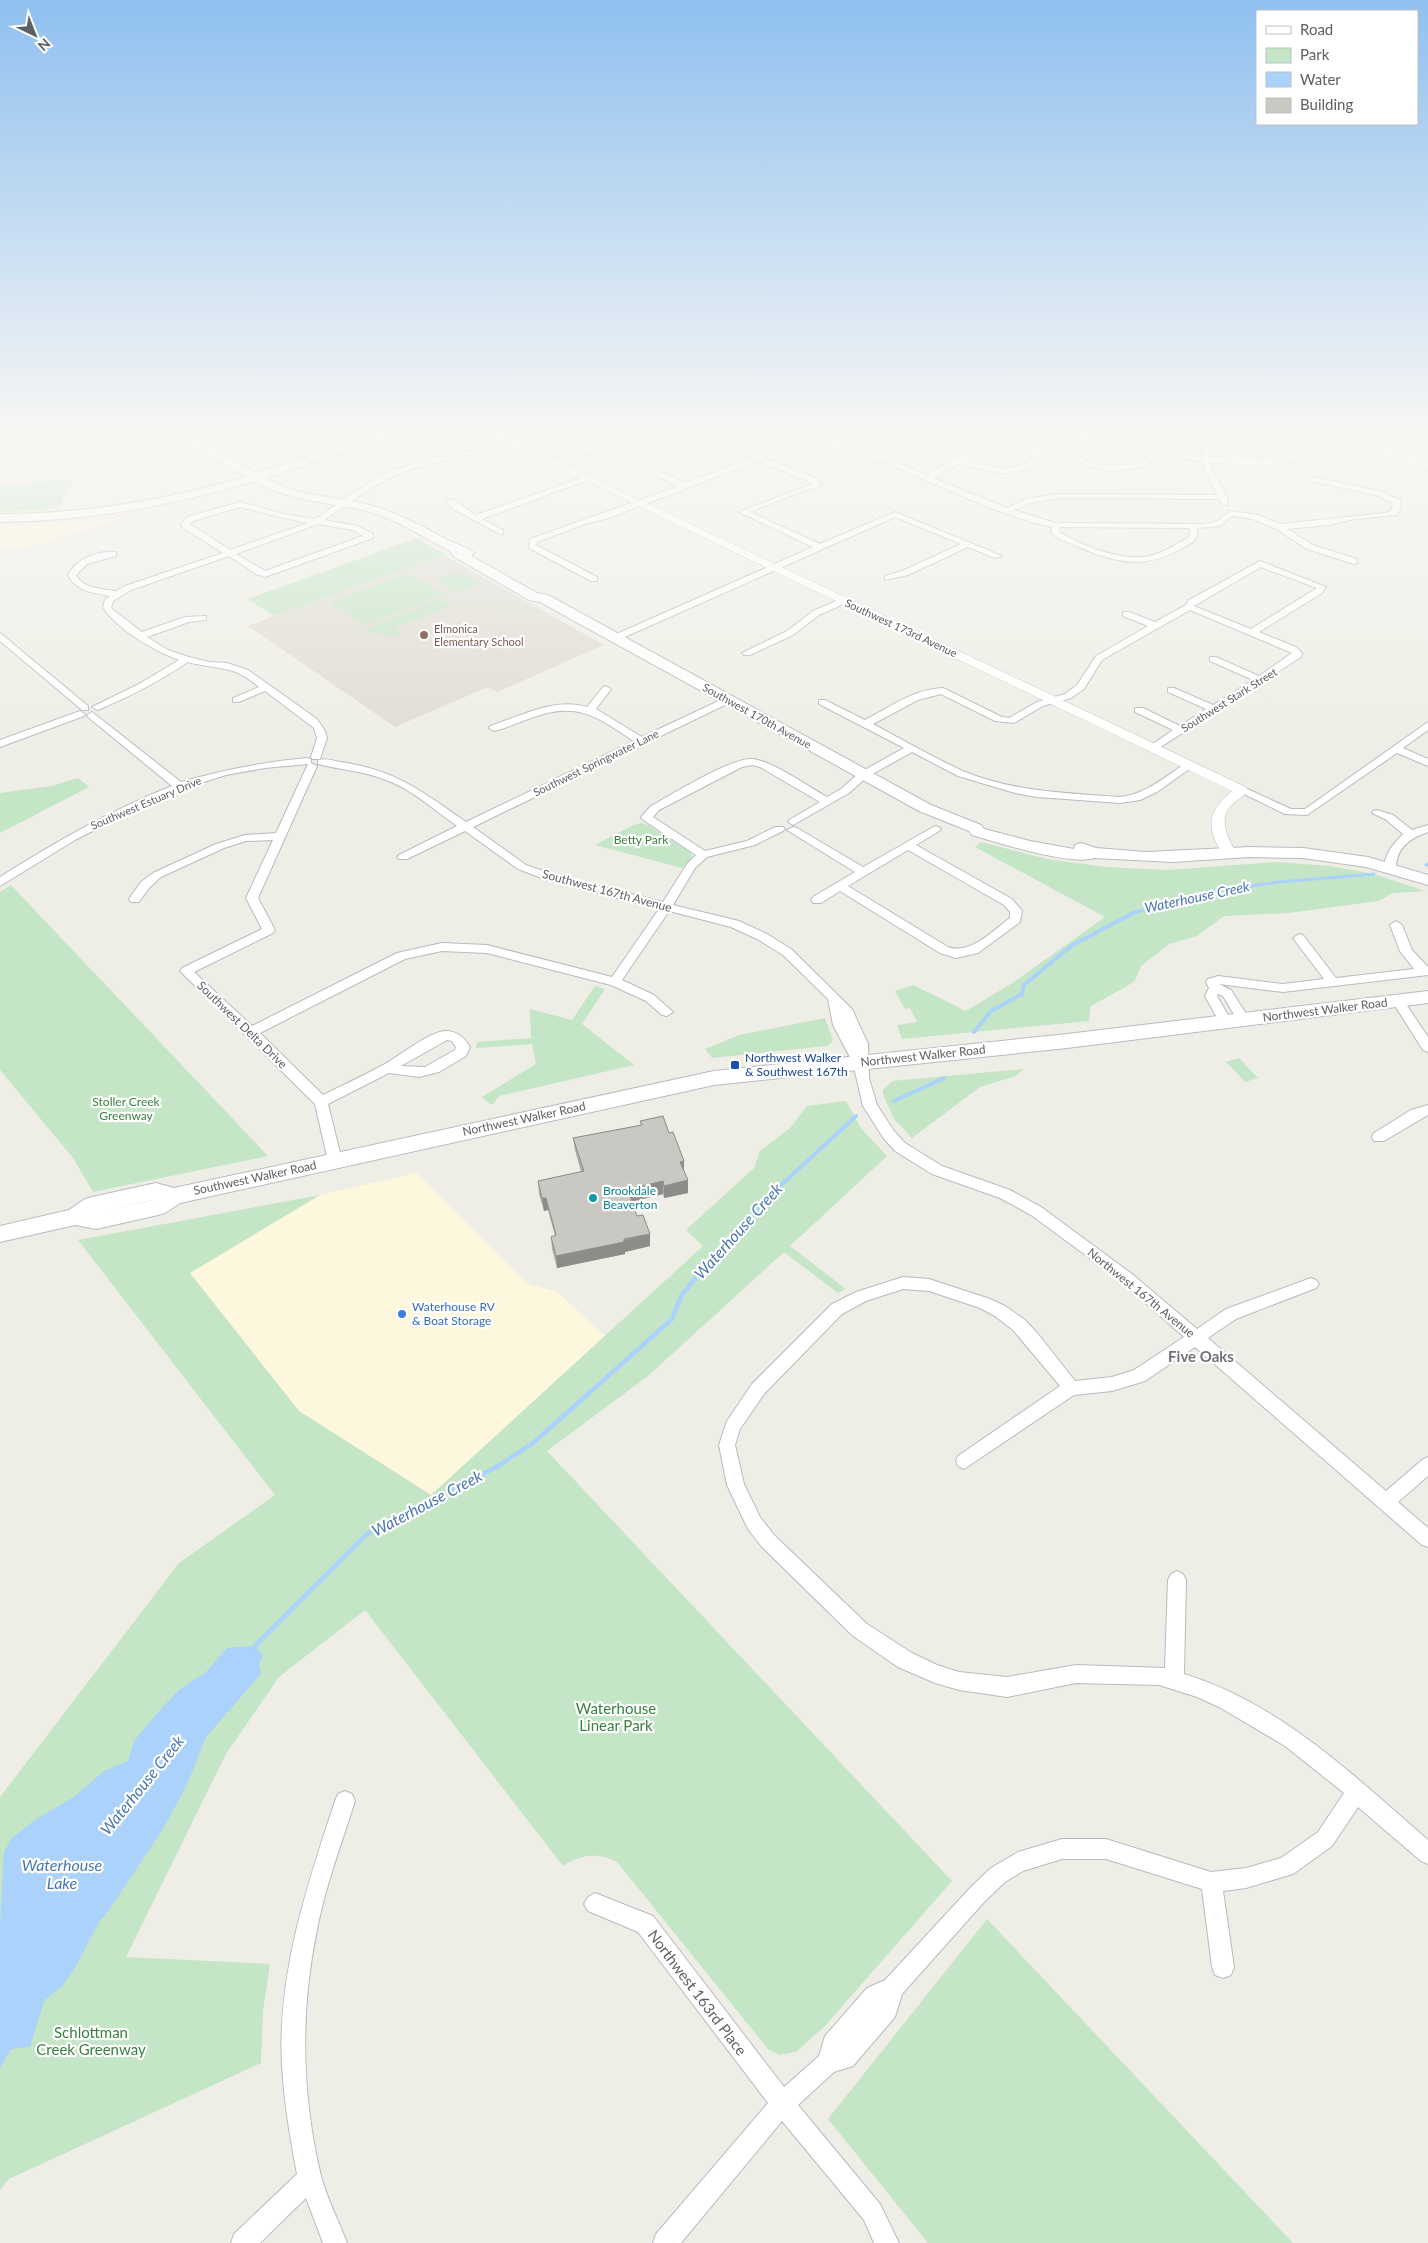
<svg xmlns="http://www.w3.org/2000/svg" width="1428" height="2243" font-family="Lato,sans-serif">
<style>
.commercial{fill:#fcf7dd}
.education{fill:#dfddd4}
.green{fill:#c4e5c6}
.water{fill:#aad2fb}
.lines{fill:none;stroke-linecap:round;stroke-linejoin:round}
.stream-far2{stroke:#aad2fb;stroke-width:3}
.stream-far1{stroke:#aad2fb;stroke-width:4}
.stream{stroke:#aad2fb;stroke-width:4.5}
.minor-casing{stroke:#b8babf;stroke-width:2}
.tertiary-casing{stroke:#b8babf;stroke-width:1}
.secondary-casing{stroke:#b9bbc1;stroke-width:2}
.minor{fill:#fff;fill-rule:evenodd}
.tertiary{fill:#fff;fill-rule:evenodd}
.secondary{fill:#fff;fill-rule:evenodd}
.wall{fill:#aeaca7}
.shaded-wall{fill:#8d8c88}
.building{fill:#cac8c2;stroke:#8d8c88}
.education-dot{fill:#8d6e63;stroke:#fff;stroke-width:2}
.transit-dot{fill:#1a4fb4;stroke:#fff;stroke-width:2}
.culture-dot{fill:#0f9aa8;stroke:#fff;stroke-width:2}
.shop-dot{fill:#3f7fe0;stroke:#fff;stroke-width:2}
.labels{text-anchor:middle;stroke-width:4.5;stroke-linejoin:round;paint-order:stroke}
.far-street-label{font-size:11px;fill:#5d6065;stroke:#fff}
.far-education-label{font-size:11px;fill:#785e54;stroke:#fff;text-anchor:start}
.park-label{font-size:12px;fill:#398140;stroke:#fff}
.street-label{font-size:12px;fill:#5d6065;stroke:#fff}
.transit-label{font-size:12px;fill:#164399;stroke:#fff;text-anchor:start}
.culture-label{font-size:12px;fill:#0d838f;stroke:#fff;text-anchor:start}
.shop-label{font-size:12px;fill:#366cbe;stroke:#fff;text-anchor:start}
.water-label{font-size:14px;font-style:italic;fill:#4977b5;stroke:#fff}
.quarter-label{font-size:15px;font-weight:bold;fill:#6e7277;stroke:#fff}
.near-park-label{font-size:15px;fill:#398140;stroke:#fff}
.near-street-label{font-size:15px;fill:#5d6065;stroke:#fff}
.near-water-label{font-size:16px;font-style:italic;fill:#4977b5;stroke:#fff}
</style>
<rect width="100%" height="100%" fill="#efeee6"/>
<g class="commercial">
<polygon points="129,516 19,550 0,550 0,526 63,523"/>
<polygon points="416,1173 526,1283 557,1292 605,1336 431,1496 299,1411 189,1273 320,1195"/>
</g>
<polygon class="education" points="442,554 604,645 497,692 488,687 395,727 248,626"/>
<g class="green">
<polygon points="73,480 58,509 0,512 0,484"/>
<polygon points="417,538 444,554 274,616 248,599"/>
<polygon points="408,573 444,594 365,625 330,603"/>
<polygon points="460,573 481,583 480,585 454,592 438,579 451,574"/>
<polygon points="440,598 451,606 394,628 404,635 385,636 385,634 370,633 364,629"/>
<polygon points="78,778 89,787 0,833 0,793 51,786"/>
<polygon points="641,823 648,825 691,853 692,857 682,868 595,845 633,825"/>
<polygon points="981,842 1047,859 1106,867 1167,870 1277,862 1330,866 1374,874 1425,891 1393,893 1378,901 1289,913 1224,916 1197,936 1169,944 1141,966 1134,982 1091,1006 1089,1021 902,1039 897,1025 917,1022 910,1008 905,1009 895,991 913,985 966,1011 1014,982 1105,917 975,847"/>
<polygon points="11,885 268,1156 93,1192 73,1158 0,1070 0,892"/>
<polygon points="595,986 605,989 582,1024 634,1065 499,1096 493,1104 490,1104 482,1097 536,1064 532,1044 476,1048 477,1042 531,1038 530,1009 572,1020"/>
<polygon points="825,1018 833,1040 831,1043 827,1046 712,1058 705,1049 739,1035"/>
<polygon points="1239,1058 1258,1078 1245,1082 1226,1062"/>
<polygon points="1024,1069 1016,1076 980,1087 912,1138 894,1119 883,1094 883,1090 892,1081"/>
<path d="M846,1101L861,1128L887,1156L790,1246L846,1289L838,1293L784,1252L648,1376L547,1451L952,1881L825,2026L796,2052L779,2055L768,2049L617,1862C597,1852 582,1854 563,1866L365,1610L279,1677L226,1754L126,1957L270,1964L263,2011L261,2063L9,2179L0,2190V1797L179,1563L275,1495L78,1240L320,1195L190,1273L299,1411L431,1495L703,1246L686,1230L754,1168L760,1151L790,1128L807,1106Z"/>
<polygon points="987,1919 1293,2243 928,2243 828,2119"/>
</g>
<polygon class="water" points="255,1646 263,1655 259,1665 261,1674 206,1737 186,1787 161,1832 107,1913 100,1920 74,1970 63,1985 44,2001 30,2047 11,2049 0,2068 0,1925 4,1852 12,1838 36,1819 74,1797 104,1771 128,1761 134,1741 160,1710 179,1690 206,1672 227,1648"/>
<g class="lines">
<g class="stream-far2">
<polyline points="1426,865 1428,864"/>
<polyline points="1133,913 1207,892 1279,882 1374,874"/>
</g>
<g class="stream-far1">
<polyline points="974,1032 991,1011 1022,994 1024,985 1071,946 1135,912"/>
<polyline points="894,1101 944,1078"/>
<polyline points="714,1255 778,1188 856,1116"/>
</g>
<polyline class="stream" points="252,1649 367,1534 498,1466 533,1443 672,1319 681,1296 715,1254"/>
<g class="minor-casing">
<g id="minor">
<path d="M539,431H549L504,447L424,465L393,476L371,488L324,520L358,526L373,534V538L265,577L256,574L229,556L131,590L113,601L111,607L113,610L142,632L185,617L206,616V620L189,622L147,637L168,650L189,657L209,662L227,663L248,670L317,719L325,731L327,738L320,759H312L311,757L317,738L314,728L265,691L239,702H233V698L259,687C254,683 248,678 242,675C229,667 204,667 188,662C160,681 131,696 100,709L97,710L92,707L139,684L179,660C156,652 115,628 103,607L105,600L110,596C94,593 75,591 68,575C76,559 98,550 116,552V556L87,564L76,575C83,589 103,589 116,591L125,586L223,553L182,527L181,525L187,517L240,502L284,514L315,519L365,485L387,472L419,462L490,446ZM240,507L283,518L308,523L230,550L190,524L193,521ZM318,524L353,530L363,536L265,571L236,554Z"/>
<polygon points="684,431 694,431 758,456 764,455 764,458 814,477 821,485 820,487 806,490 750,512 820,544 895,512 1002,556 995,558 968,547 908,575 885,580 885,576 902,571 961,544 895,517 618,640 612,640 612,636 813,547 739,512 812,484 808,481 758,461 609,518 585,524 537,542 536,545 597,577 597,581 591,581 529,548 530,539 679,486 651,474 651,470 657,470 686,483 751,458"/>
<path d="M801,431H809L831,441L849,431H857L837,444L880,456L918,431H925L907,447L887,459L926,475L967,451L984,431H991L987,438L1033,446L1038,449L1041,457C1019,483 988,472 961,463L933,478L1007,508L1026,499L1057,494L1217,495L1202,462C1193,460 1171,454 1163,456C1158,457 1152,463 1146,465C1121,474 1083,473 1067,449C1092,414 1132,442 1164,451C1176,454 1190,455 1202,457L1203,448L1215,440L1192,431C1202,431 1210,435 1220,437C1231,439 1244,430 1256,431L1224,442L1210,451V465L1227,497L1228,505H1222L1219,499L1057,498L1031,503L1014,510L1055,523L1206,524L1217,521L1230,511L1258,515L1280,524L1385,513L1391,511L1393,503L1376,495L1310,481L1309,479L1313,477L1380,491L1400,500L1401,508L1397,515L1354,519L1328,525L1287,529L1313,545L1357,559V563L1354,564L1307,549L1276,529L1253,519L1232,516L1220,526L1197,528C1199,540 1192,543 1183,548C1145,569 1118,564 1079,547C1070,543 1059,540 1052,533L1051,527C991,513 937,483 880,461C855,452 821,450 801,431ZM1102,434L1157,453C1135,466 1091,475 1075,449L1079,444ZM984,441L1028,450L1032,452L1033,457C1013,476 990,467 966,459ZM1059,527L1189,528L1190,535L1188,538C1175,545 1163,553 1149,556C1124,562 1081,546 1060,532Z"/>
<polygon points="594,439 601,441 594,451 556,464 549,462 588,447"/>
<polygon points="584,477 591,479 482,519 503,530 503,534 500,534 453,509 445,501 452,499 476,515"/>
<path d="M1260,561L1326,587L1322,593L1259,632L1296,647L1302,653L1301,657L1156,750H1148L1147,748L1173,730L1135,712V708H1143L1180,726L1206,709L1168,692V688H1174L1213,705L1253,680L1210,661V657H1216L1259,676L1292,653L1190,610L1102,660L1084,689L1071,698L1043,706L1014,723L995,721L941,694L918,700L873,724C903,740 934,758 965,772C1015,792 1068,793 1120,797C1146,794 1165,777 1186,763L1190,762L1195,765L1157,792L1140,800L1120,803L1037,797L1015,793L958,776L912,752L867,777L849,793L793,825L788,822L789,820L820,802L760,767L752,765L742,767L659,810L653,817L705,851L747,841L775,827H783L785,829L783,831L755,845L707,857L695,868L673,905L739,921L767,934L791,949L852,1009L868,1044L869,1078L877,1105L894,1131L905,1143L942,1166L1010,1190L1041,1207L1132,1274L1197,1329L1226,1309L1311,1278L1316,1280L1319,1284L1316,1288L1236,1319L1208,1338L1386,1491L1422,1460L1428,1457V1476L1398,1502L1428,1528V1547L1422,1545L1195,1347L1145,1381L1112,1391L1074,1395L964,1469L958,1466L956,1461L958,1456L1060,1386L1013,1330L995,1316L980,1308L929,1291L903,1289L866,1301L842,1314L764,1394L740,1429L735,1445L744,1484L760,1517L774,1535L867,1624L912,1653L937,1665L959,1672L1007,1677L1076,1665L1165,1668L1168,1580L1171,1574L1177,1571L1183,1574L1186,1580L1184,1674C1280,1703 1354,1776 1428,1840V1864L1421,1861L1358,1807L1332,1846L1293,1874L1246,1888L1223,1891L1234,1967L1231,1975L1223,1978L1215,1975L1212,1967L1202,1889L1106,1859H1062L1023,1871L1005,1882L985,1901L902,1994L895,2017L853,2066L834,2072L798,2105L880,2204L899,2243H874L864,2220L782,2121L681,2243H653L656,2234L768,2103L638,1932L588,1911L584,1904L588,1897L595,1893L653,1916L784,2087L819,2056L825,2036L867,1988L885,1980L971,1887L991,1868L1018,1852L1062,1839H1106L1211,1872L1246,1868L1281,1858L1318,1832L1344,1793L1285,1746L1221,1708L1197,1697L1159,1685L1076,1683L1007,1697L959,1690L935,1683L898,1667L853,1636L762,1547L748,1529L727,1485L719,1445L727,1421L752,1384L832,1304L856,1292L903,1277L929,1279L990,1299L1005,1306L1025,1320L1038,1334L1075,1381L1112,1377L1134,1370L1184,1337L1122,1282L1031,1215L1000,1198L932,1174L895,1151L884,1139L863,1106L853,1063L833,1025L828,999L783,955L759,940L731,927L669,911L622,980L654,995L673,1012L667,1016L662,1015L646,1001L611,985L487,953L442,951L405,959L260,1033L323,1095C343,1085 365,1075 385,1064C401,1055 427,1033 445,1031C457,1031 464,1037 470,1047L466,1056L439,1072L419,1077L389,1073L328,1104L342,1161L340,1165H330L328,1161L315,1104L180,971L182,968L262,929L246,898L273,840L246,841L224,848L161,877L149,888L139,902H131L129,899L141,882L153,873L216,844L245,835L276,833L308,764L265,768L226,775L188,787L149,802L75,840L0,886V877C55,842 111,810 172,786L88,717L87,715L92,712L181,782C223,770 263,762 307,758L311,759V763L317,766L258,898L275,930L273,933L194,972L252,1026L397,953L442,943L487,945L612,977L659,909L547,880L518,869L465,831L407,859H399L397,857L399,855L457,826C435,811 412,789 386,780C364,771 341,770 318,764V760C326,758 334,761 341,762C396,770 423,792 466,822L634,741C598,718 579,701 534,717C521,721 508,728 494,731L489,728L490,726C521,716 555,697 587,707L603,687L606,686L611,689L596,709L642,737L725,698H731V702L473,827L526,865L555,875L663,902L687,864L696,855L642,819L641,817L651,806C673,794 730,758 752,759C771,760 809,787 827,797L841,789L859,773L904,748L819,704V700H825L865,720C890,707 914,689 943,688L1002,717L1009,718L1037,702L1065,694L1077,685L1096,656L1148,626L1123,616V612H1129L1155,622L1186,605L1189,600ZM1261,567L1317,588L1251,629L1194,606ZM447,1040L452,1041L456,1047L455,1050L425,1067L401,1066Z"/>
<polygon points="843,598 847,601 846,603 819,615 793,635 750,655 744,655 742,653 787,631 813,611"/>
<polygon points="0,633 88,706 88,710 82,710 0,641"/>
<polygon points="80,711 85,714 84,716 0,747 0,740"/>
<polygon points="1428,722 1428,730 1403,748 1428,759 1428,766 1397,753 1307,815 1285,814 1236,790 1241,787 1245,788 1291,809 1305,809"/>
<path d="M1377,810L1393,815L1412,830L1428,825V832C1410,838 1396,848 1396,868L1390,871L1384,868C1385,853 1393,844 1403,834L1385,819L1372,813L1373,811Z"/>
<path d="M935,826L939,827L941,829L939,831L916,845L1012,899L1022,911L1020,922L978,953L956,958L940,953L840,891L821,903H813L811,900L813,897L855,872L787,830L793,827L797,828L863,867ZM908,850L1004,905L1010,912V918C993,930 971,955 948,947L848,886Z"/>
<polygon points="1396,921 1402,925 1412,950 1428,967 1428,975 1283,992 1219,984 1231,990 1250,1020 1249,1023 1239,1023 1223,996 1218,994 1217,996 1232,1022 1226,1026 1221,1025 1205,996 1209,988 1206,982 1208,979 1218,976 1283,984 1324,979 1293,938 1299,934 1303,935 1336,978 1414,969 1400,951 1390,925"/>
<polygon points="1398,997 1402,998 1428,1037 1428,1052 1423,1050 1392,1001"/>
<polygon points="1428,1105 1428,1115 1384,1141 1374,1141 1372,1137 1374,1133 1411,1110"/>
<path d="M345,1791L352,1794L355,1801C341,1845 324,1890 316,1935C300,2015 302,2097 321,2176C327,2199 339,2221 347,2243H323L306,2198L260,2243H231L234,2234L297,2174C290,2138 284,2101 282,2065C277,1974 307,1886 335,1801L338,1794Z"/>
</g>
</g>
<g class="tertiary-casing">
<g id="tertiary">
<path d="M482,431H494L1246,787L1248,790C1243,797 1235,801 1230,807C1218,821 1229,839 1236,853L1229,857L1224,856C1206,829 1206,812 1232,791Z"/>
<path d="M1351,447C1379,447 1403,452 1428,463V470L1404,460L1369,453L1333,454L1265,465L1205,463L1200,460L1205,457L1265,459Z"/>
</g>
</g>
<g class="secondary-casing">
<g id="secondary">
<path d="M168,431H180L257,473L390,431H405L404,433L265,478C297,496 332,496 366,504C394,511 418,524 444,538C451,542 469,548 474,553L471,556L537,593L548,595L931,805L981,825L984,829L1030,841L1074,849L1075,845L1081,843L1096,848L1146,852L1249,847L1303,848L1368,857L1428,875V885L1366,867L1303,858L1249,857L1173,862L1094,858C1071,866 999,843 972,835L969,831L919,811L540,602L529,600L453,556L450,551C422,536 394,518 363,510C325,502 289,501 255,481C171,506 88,521 0,522V514C85,514 165,500 246,477Z"/>
<path d="M1428,991V1003L1067,1048L714,1085L180,1203L165,1213L158,1215L96,1229L75,1225L0,1242V1226L69,1210L85,1199L92,1197L156,1183L174,1188L714,1071L1067,1034ZM152,1200L97,1212L153,1200Z"/>
</g>
</g>
<use href="#minor" class="minor"/>
<use href="#tertiary" class="tertiary"/>
<use href="#secondary" class="secondary"/>
</g>
<polygon class="wall" points="640,1121 669,1133 684,1161 684,1171 688,1180 688,1193 664,1198 663,1194 635,1201 635,1204 633,1205 637,1216 650,1246 625,1252 625,1254 557,1268 552,1249 551,1237 555,1236 548,1210 544,1211 539,1194 538,1181 581,1172 575,1150 573,1138 641,1125"/>
<g class="shaded-wall">
<polygon points="684,1161 684,1174 680,1162"/>
<polygon points="688,1180 688,1193 664,1198 664,1186"/>
<polygon points="663,1181 663,1194 635,1201 635,1204 630,1205 629,1193 633,1188"/>
<polygon points="542,1198 546,1198 548,1210 544,1211"/>
<polygon points="650,1234 650,1246 625,1252 625,1254 557,1268 556,1256"/>
</g>
<polygon class="building" points="663,1116 669,1133 673,1132 684,1161 680,1162 688,1180 664,1186 663,1181 633,1188 634,1192 629,1193 637,1216 643,1215 650,1234 624,1239 624,1242 556,1256 551,1237 556,1235 546,1198 542,1198 538,1181 584,1171 573,1138 642,1125 640,1121"/>
<linearGradient id="sky" x2="0" y2="1"><stop stop-color="#8fc0f0"/><stop offset="0.58" stop-color="#f8f7f4"/><stop offset="1" stop-color="#f8f7f4" stop-opacity="0"/></linearGradient>
<rect width="1428" height="745" fill="url(#sky)"/>
<circle class="education-dot" cx="424" cy="635" r="5"/>
<rect class="transit-dot" x="730" y="1060" width="10" height="10" rx="2.5"/>
<circle class="culture-dot" cx="593" cy="1198" r="5"/>
<circle class="shop-dot" cx="402" cy="1314" r="5"/>
<g class="labels">
<g class="far-street-label">
<text transform="translate(901 628) rotate(25)" y="4">Southwest 173rd Avenue</text>
<text transform="translate(1229 700) rotate(-32)" y="4">Southwest Stark Street</text>
<text transform="translate(757 716) rotate(29)" y="4">Southwest 170th Avenue</text>
<text transform="translate(596 763) rotate(-26)" y="4">Southwest Springwater Lane</text>
<text transform="translate(146 803) rotate(-23)" y="4">Southwest Estuary Drive</text>
</g>
<g class="far-education-label">
<text x="434" y="633">Elmonica<tspan x="434" dy="13">Elementary School</tspan></text>
</g>
<g class="park-label">
<text x="641" y="844">Betty Park</text>
<text x="126" y="1106">Stoller Creek<tspan x="126" dy="14">Greenway</tspan></text>
</g>
<g class="street-label">
<text transform="translate(607 891) rotate(15)" y="4">Southwest 167th Avenue</text>
<text transform="translate(1325 1010) rotate(-7)" y="4">Northwest Walker Road</text>
<text transform="translate(242 1025) rotate(44)" y="4">Southwest Delta Drive</text>
<text transform="translate(923 1056) rotate(-6)" y="4">Northwest Walker Road</text>
<text transform="translate(524 1119) rotate(-12)" y="4">Northwest Walker Road</text>
<text transform="translate(255 1178) rotate(-12)" y="4">Southwest Walker Road</text>
<text transform="translate(1141 1293) rotate(39)" y="4">Northwest 167th Avenue</text>
</g>
<g class="transit-label">
<text x="745" y="1062">Northwest Walker<tspan x="745" dy="14">&amp; Southwest 167th</tspan></text>
</g>
<g class="culture-label">
<text x="603" y="1195">Brookdale<tspan x="603" dy="14">Beaverton</tspan></text>
</g>
<g class="shop-label">
<text x="412" y="1311">Waterhouse RV<tspan x="412" dy="14">&amp; Boat Storage</tspan></text>
</g>
<g class="water-label">
<text transform="translate(1197 897) rotate(-12)" y="5">Waterhouse Creek</text>
</g>
<g class="quarter-label">
<text x="1201" y="1362">Five Oaks</text>
</g>
<g class="near-park-label">
<text x="616" y="1714">Waterhouse<tspan x="616" dy="17">Linear Park</tspan></text>
<text x="91" y="2038">Schlottman<tspan x="91" dy="17">Creek Greenway</tspan></text>
</g>
<g class="near-street-label">
<text transform="translate(697 1993) rotate(53)" y="5">Northwest 163rd Place</text>
</g>
<g class="near-water-label">
<text transform="translate(738 1231) rotate(-48)" y="6">Waterhouse Creek</text>
<text transform="translate(427 1503) rotate(-28)" y="6">Waterhouse Creek</text>
<text transform="translate(142 1785) rotate(-51)" y="6">Waterhouse Creek</text>
<text x="62" y="1871">Waterhouse<tspan x="62" dy="18">Lake</tspan></text>
</g>
</g>
<rect x="1256" y="10" width="162" height="115" fill="#ffffff" stroke="#bebfc1"/>
<rect x="1266" y="26" width="25" height="8" fill="#ffffff" stroke="#bebfc1"/>
<text x="1300" y="35" font-size="15" fill="#5d6065">Road</text>
<rect x="1266" y="48" width="25" height="15" fill="#c4e5c6" stroke="#bebfc1"/>
<text x="1300" y="60" font-size="15" fill="#5d6065">Park</text>
<rect x="1266" y="72" width="25" height="15" fill="#aad2fb" stroke="#bebfc1"/>
<text x="1300" y="85" font-size="15" fill="#5d6065">Water</text>
<rect x="1266" y="98" width="25" height="15" fill="#cac8c2" stroke="#bebfc1"/>
<text x="1300" y="110" font-size="15" fill="#5d6065">Building</text>
<g transform="translate(35 35) rotate(137)" stroke="#ffffff" stroke-width="4" paint-order="stroke">
<path d="M0-4L9 19L0 12L-9 19Z" fill="#5d6065"/>
<text y="-8" font-size="14" font-weight="bold" text-anchor="middle" fill="#5d6065">N</text>
</g>
</svg>
